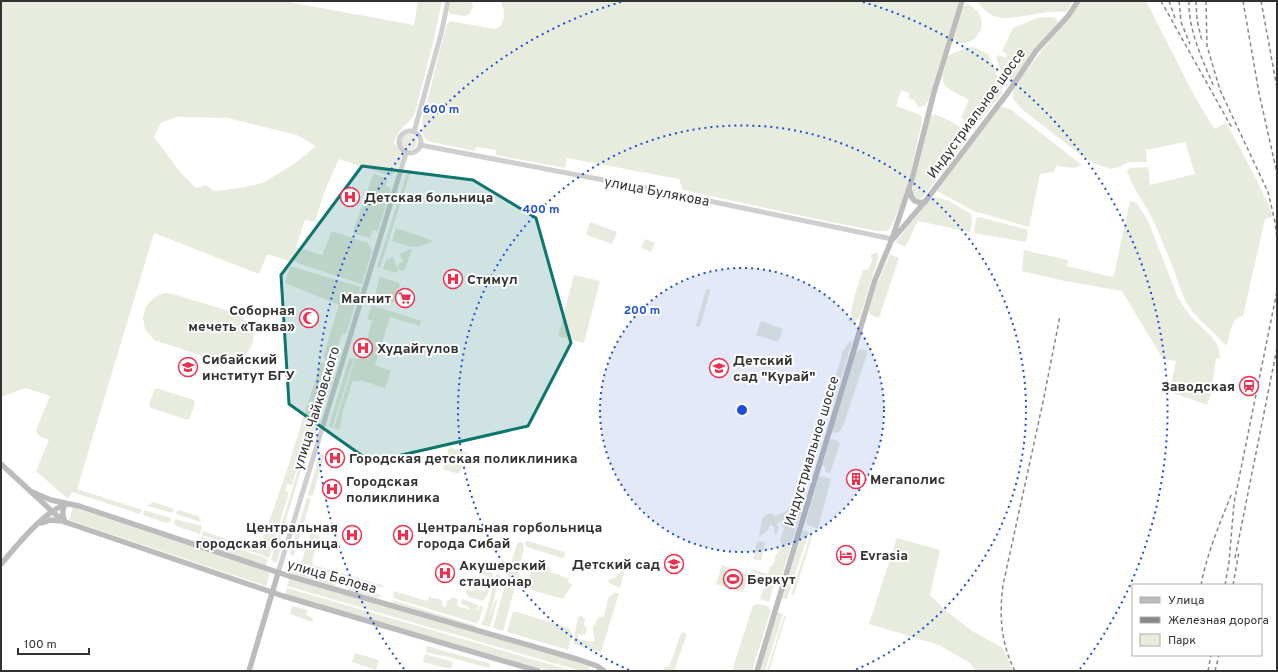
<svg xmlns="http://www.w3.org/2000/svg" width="1278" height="672" font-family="Overpass,sans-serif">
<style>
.green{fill:#e7ecde;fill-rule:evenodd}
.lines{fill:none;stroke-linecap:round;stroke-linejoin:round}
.tertiary{stroke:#cfcfcf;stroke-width:5}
.secondary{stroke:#bcbcbc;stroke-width:5.5}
.rail{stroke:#878787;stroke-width:1.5;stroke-dasharray:4 3;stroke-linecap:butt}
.marked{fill:#0f766e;fill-opacity:0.2;stroke:#0f766e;stroke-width:3;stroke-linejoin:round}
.ring{fill:none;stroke:#1d4ed8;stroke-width:2;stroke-dasharray:2 4}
.labels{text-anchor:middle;stroke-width:4;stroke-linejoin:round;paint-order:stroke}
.street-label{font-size:14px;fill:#323232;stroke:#fff}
.poi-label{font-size:14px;font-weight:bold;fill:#323232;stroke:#fff;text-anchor:start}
.centre{fill:#1d4ed8;stroke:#fff;stroke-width:2}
.ring-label{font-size:12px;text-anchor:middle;font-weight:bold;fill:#1d4ed8;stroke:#fff;stroke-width:4;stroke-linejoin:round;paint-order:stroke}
</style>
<rect width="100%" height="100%" fill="#fff"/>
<g class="green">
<path d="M1,1H283L414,25L418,1H442L434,39L416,109C415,112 414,116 412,118C404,127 397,131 394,143C396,146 401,150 401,154C403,161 396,174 390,176L339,159L325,190L315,222L305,220L296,247L322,255L332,231L368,243L372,251L362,284L300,264L293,260L292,262L267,254L259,274L154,233L77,489L142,510L140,514L72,492L68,499L36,471L49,440C44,438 37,437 36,430L50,396L26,388L1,397ZM176,117L228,118L297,135L316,146L294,164L263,183L241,188L214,191L206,185L196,188L180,172L154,137L161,123Z"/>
<polygon points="451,1 471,1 473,6 469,15 465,16 450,14 449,11"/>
<path d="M500,1H959L928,101L924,106L918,107L914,100L908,98L909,93L901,90L896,106L918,114L922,117V122C914,155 906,203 888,231H877L826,221L683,190L679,179L567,158L565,168L496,155V150L477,147L474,151L427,141L423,135L422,121L447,24L450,21L495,29C497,28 500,27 501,25C505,19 505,7 500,1Z"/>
<path d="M977,1H1073L1066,12C1056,11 1046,12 1035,14C1011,18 993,25 977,1Z"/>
<path d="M1081,1H1146L1194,95L1214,129L1226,123C1243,154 1260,184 1273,216L1265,219L1243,316C1231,317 1230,335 1227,345L1224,344C1214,331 1199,321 1190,308C1182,296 1178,282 1173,268C1167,252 1160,236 1153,220C1145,203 1133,189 1127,171L1130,168L1148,167L1150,185L1195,174L1185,142L1146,150L1147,162H1129L1119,167L1111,169L1095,164L1081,155L1024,111L1013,99L1014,86Z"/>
<path d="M968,4C1000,22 968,56 953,38L963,7Z"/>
<polygon points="1051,17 1056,18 1058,22 1011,82 1006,81 996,58 998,55 1006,58 1007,54 1002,51 1013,28 1037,18"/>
<path d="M973,47L980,50L988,54L1002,87V93L974,128L961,117L969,100C940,84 938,89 948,56L965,48Z"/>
<polygon points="1003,107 1010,109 1082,165 1075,168 1056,166 1054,172 1040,174 1029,227 974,211 937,191 999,108"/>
<path d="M934,114C943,117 968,128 967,139L925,195L919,200L914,198L912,191L930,117Z"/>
<circle cx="409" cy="142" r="8"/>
<polygon points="408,170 411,170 380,268 377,267"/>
<polygon points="375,174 388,179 386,186 390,188 391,189 378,231 373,230 370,238 359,235 357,235 354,234 353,231 373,175"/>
<polygon points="934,197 947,200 971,214 972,221 970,232 918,221 905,247 896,242 929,200"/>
<polygon points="1130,201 1137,203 1149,223 1178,298 1190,316 1210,335 1218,345 1220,358 1216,358 1211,394 1207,405 1173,393 1173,389 1171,386 1176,361 1163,359 1122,291 1060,280 1022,271 1024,250 1068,260 1067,266 1112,277 1114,275"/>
<polygon points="979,217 1028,230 1026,242 974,233 976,218"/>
<polygon points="590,222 617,232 612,244 586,235"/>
<polygon points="396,228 434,241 421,246 411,247 392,241"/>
<polygon points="645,239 655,243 651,252 641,248"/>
<polygon points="410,249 412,250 404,271 399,270 398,264 403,262 400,254"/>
<path d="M876,252L879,256L860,317C856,322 854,323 848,321V319L852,318L851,310L856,291L863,270L868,269L872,261L871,255Z"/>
<polygon points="890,254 899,258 879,318 871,315 869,310 877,284"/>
<polygon points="393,257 398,270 396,273 383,269 386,260"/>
<polygon points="290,266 361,287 346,334 342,334 333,363 327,361 323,357 339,305 285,283"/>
<polygon points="574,275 600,281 584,343 558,336"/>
<polygon points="380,277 399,283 400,285 394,301 389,306 373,301"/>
<polygon points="706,289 710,289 710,292 700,326 697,327 696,325"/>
<path d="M164,293L173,294L236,313C241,317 247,320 250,326C261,347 241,364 221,362L154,340L145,329L143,318L145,309L150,301L157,296Z"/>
<polygon points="372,305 421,321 420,326 390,317 375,365 391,371 385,388 360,380 359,382 353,380 343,411 339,430 334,428 355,358 360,359 362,354 365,355 369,343 366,342 372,321 367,319"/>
<polygon points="761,321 783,329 778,342 756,335"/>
<path d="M851,340L852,343L830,414L827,416L824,415V412L829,403L828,400L829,397L832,395L835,389C833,376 841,364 842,352C846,348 847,344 851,340Z"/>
<polygon points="861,349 868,351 844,423 845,423 839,432 833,433 832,430 856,352"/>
<polygon points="354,358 332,428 329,425 349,359"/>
<polygon points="322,362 326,365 324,374 325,375 316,405 308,402 321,363"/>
<polygon points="327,375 332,377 333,378 323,409 318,406"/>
<polygon points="156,388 194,400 195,403 190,418 188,420 151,408 149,405 154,390"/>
<polygon points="307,405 315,408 292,485 287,484 285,491 289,492 269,558 262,555 202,535 203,531 259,550 287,470"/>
<polygon points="316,409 322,412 315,437 311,438 280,539 282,544 277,563 271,560"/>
<polygon points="830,439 836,440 840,444 830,473 825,472 826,467 822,466"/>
<polygon points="449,447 468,453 459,474 443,469"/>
<polygon points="320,454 322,454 324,456 313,495 309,496 308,494"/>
<path d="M819,476L831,479L818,528C812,528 808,526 806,521Z"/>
<polygon points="307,498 308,498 311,499 301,532 300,532 298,528"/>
<path d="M796,499L802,501L801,512L781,579L775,580L769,602L760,599L767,578L753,573L752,569L768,574L770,567C775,564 774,560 776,555C779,550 780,551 782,544L780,541L784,528L781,525V521L777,524L779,527L777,534L774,533V527L770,525L768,530L760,536L759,534L763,517L770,513L776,516L785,512Z"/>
<polygon points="153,502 174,509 172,513 147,506"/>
<polygon points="73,507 265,571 270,573 266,586 69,520"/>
<polygon points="144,510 171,518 170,522 166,523 143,515"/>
<polygon points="178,510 198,516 201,522 176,514"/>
<polygon points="175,519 202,526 200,534 176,526 174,523"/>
<polygon points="312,530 315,531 314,534 320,536 312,561 313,565 382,585 384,588 301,564"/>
<polygon points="803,530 809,532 787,599 782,598"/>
<polygon points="297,533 300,535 294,555 292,556 290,553 295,534"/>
<polygon points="811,533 813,533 794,595 791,595"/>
<polygon points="202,537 263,557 268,560 266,566 201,544 200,542"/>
<polygon points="897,538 940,550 930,595 945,610 972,631 1003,648 1013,671 976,671 970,663 939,645 869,624"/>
<polygon points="528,541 564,552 565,556 562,558 527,547 525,545 525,542"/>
<polygon points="757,541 765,542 761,561 753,559"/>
<polygon points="520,542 523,543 524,549 519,565 511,564 517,544"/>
<path d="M544,564L546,566L550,568L551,573L557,574L569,579L568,582L572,585C569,591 565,593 563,599L532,590L530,587V583L527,581L533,569L537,568L539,565Z"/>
<polygon points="473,565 489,570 493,573 491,582 490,583 489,582 488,577 472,569"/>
<polygon points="722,565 749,574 743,592 716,584"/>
<polygon points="624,569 624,574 620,588 609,583 608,580 614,578"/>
<polygon points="292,570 336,582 335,586 291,573"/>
<path d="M509,571L519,572C521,579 519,582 515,587L503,631L493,628Z"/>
<polygon points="499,574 500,576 489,619 495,600 497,601 490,627 481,625 486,613 496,575"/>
<polygon points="289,579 588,665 590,671 581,671 287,586"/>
<polygon points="349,586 381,595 378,598 348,590"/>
<polygon points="486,586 490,587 487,595 483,601 469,597 465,592 467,590 473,591 475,589 485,592"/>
<polygon points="287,588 573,671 549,671 285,594"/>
<polygon points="394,591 427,601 429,597 442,600 442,605 446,607 447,601 453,597 456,598 458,600 457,603 459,607 469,609 469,607 462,604 461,601 462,599 478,605 477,610 478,610 480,605 483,607 479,621 477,622 478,624 393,598"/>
<polygon points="614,593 619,593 601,652 573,644 578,617 581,616 585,619 584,625 587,628 585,635 578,634 578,639 592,642 595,641 593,634 593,626 595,624 598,618 604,616 608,598"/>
<polygon points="392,600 477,626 475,628 394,603"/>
<polygon points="759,604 767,606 771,610 752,671 732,671 753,605"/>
<polygon points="292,606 308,610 306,615 313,618 312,622 290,614"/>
<polygon points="513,612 517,612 569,628 572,634 568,650 507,632"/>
<polygon points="777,612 783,614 765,671 759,671"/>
<polygon points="784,616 786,616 769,671 767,671"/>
<polygon points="683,632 687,634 674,671 663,671 665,666 669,667 680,636"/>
<polygon points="427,646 491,664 489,668 445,656 438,655 426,652"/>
<polygon points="355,653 379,660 376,670 352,662"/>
<polygon points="425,654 453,662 451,668 445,668 423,662"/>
</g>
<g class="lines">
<g class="tertiary">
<circle cx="410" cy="142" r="11"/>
<polyline points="414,132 441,34 448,1"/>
<polyline points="420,145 656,190 892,239"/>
<polyline points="278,573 406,153"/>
</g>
<g class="secondary">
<path d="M910,191C911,200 916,204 925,202"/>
<polyline points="894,238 927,199 1009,91 1036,51 1068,16 1078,1"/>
<polyline points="1,464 55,514 65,522 283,596 538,671"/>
<polyline points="32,492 51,500 79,506 289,576 580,660 597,666 604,671"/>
<path d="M65,522C62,515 62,511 65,504"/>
<polyline points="42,523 50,520 62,521"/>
<path d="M1,564C15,548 48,506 69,504"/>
<polyline points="249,671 278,573"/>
<polyline points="757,671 875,280 892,239 912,179 934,92 962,1"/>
</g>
<g class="rail">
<polyline points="1161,1 1232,128"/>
<polyline points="1169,1 1175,18"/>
<polyline points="1179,1 1181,22 1190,44"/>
<path d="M1189,1C1188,30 1203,61 1214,87"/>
<polyline points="1196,1 1197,20 1202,41"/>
<polyline points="1206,1 1207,46 1220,90 1268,192 1275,222 1277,239"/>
<polyline points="1243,1 1259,93 1277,173"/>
<polyline points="1261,1 1277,88"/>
<polyline points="1235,558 1277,348"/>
<path d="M1201,585C1207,553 1220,523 1232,493"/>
<polyline points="1225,585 1229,562 1234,503 1277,291"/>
<polyline points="1233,585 1239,552"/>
<path d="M1015,671C1001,644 999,616 1003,585L1043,402L1060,316"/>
<polyline points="1208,671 1211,655"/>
<polyline points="1215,671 1219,655"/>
</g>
</g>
<path class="marked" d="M362,166L473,180L536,218L571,343L528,426L371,462L289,404L281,275Z"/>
<circle cx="742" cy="410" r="142" fill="#1d4ed8" fill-opacity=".12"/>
<g class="ring">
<circle cx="742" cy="410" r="142"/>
<path d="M629 670A284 284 0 1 1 855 670"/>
<path d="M404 669A426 426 0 0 1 621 2M863 2A426 426 0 0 1 1080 669"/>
</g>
<defs>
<g id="hospital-ring" transform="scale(1)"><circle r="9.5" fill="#fff" stroke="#ef2f4e" stroke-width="1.5"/><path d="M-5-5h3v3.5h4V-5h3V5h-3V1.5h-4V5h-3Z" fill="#ef2f4e"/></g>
<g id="supermarket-ring" transform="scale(1)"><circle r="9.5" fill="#fff" stroke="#ef2f4e" stroke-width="1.5"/><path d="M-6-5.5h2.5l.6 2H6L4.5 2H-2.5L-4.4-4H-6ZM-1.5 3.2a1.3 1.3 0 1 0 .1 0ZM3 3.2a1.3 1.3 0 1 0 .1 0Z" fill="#ef2f4e"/></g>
<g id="mosque-ring" transform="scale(1)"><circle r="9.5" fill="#fff" stroke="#ef2f4e" stroke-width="1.5"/><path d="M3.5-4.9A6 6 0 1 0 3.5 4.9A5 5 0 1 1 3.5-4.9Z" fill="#ef2f4e"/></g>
<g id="university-ring" transform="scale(1)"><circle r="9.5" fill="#fff" stroke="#ef2f4e" stroke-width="1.5"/><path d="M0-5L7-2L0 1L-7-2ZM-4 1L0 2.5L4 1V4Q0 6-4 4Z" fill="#ef2f4e"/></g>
<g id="school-ring" transform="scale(1)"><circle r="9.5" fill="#fff" stroke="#ef2f4e" stroke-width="1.5"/><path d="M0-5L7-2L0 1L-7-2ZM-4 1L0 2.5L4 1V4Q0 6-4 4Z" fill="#ef2f4e"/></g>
<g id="station-ring" transform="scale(1)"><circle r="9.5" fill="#fff" stroke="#ef2f4e" stroke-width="1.5"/><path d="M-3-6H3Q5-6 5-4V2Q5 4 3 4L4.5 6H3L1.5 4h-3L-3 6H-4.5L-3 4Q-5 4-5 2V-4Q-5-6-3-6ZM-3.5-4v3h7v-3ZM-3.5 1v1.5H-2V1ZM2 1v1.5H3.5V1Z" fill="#ef2f4e"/></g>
<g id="building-ring" transform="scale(1)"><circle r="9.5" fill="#fff" stroke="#ef2f4e" stroke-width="1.5"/><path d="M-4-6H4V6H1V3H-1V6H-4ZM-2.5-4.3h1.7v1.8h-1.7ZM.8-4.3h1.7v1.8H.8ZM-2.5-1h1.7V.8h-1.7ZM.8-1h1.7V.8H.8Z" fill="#ef2f4e"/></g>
<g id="hotel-ring" transform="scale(1)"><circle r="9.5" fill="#fff" stroke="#ef2f4e" stroke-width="1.5"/><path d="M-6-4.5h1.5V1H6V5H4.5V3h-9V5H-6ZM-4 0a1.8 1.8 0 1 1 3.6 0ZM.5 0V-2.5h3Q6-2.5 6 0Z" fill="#ef2f4e"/></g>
<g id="stadium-ring" transform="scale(1)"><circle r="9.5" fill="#fff" stroke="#ef2f4e" stroke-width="1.5"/><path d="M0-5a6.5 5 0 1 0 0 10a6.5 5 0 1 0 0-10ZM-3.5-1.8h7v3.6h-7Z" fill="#ef2f4e"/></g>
</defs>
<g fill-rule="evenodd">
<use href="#hospital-ring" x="350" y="197"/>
<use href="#hospital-ring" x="453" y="279"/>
<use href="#supermarket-ring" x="405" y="298"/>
<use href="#mosque-ring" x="309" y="318"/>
<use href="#hospital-ring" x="363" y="348"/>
<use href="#university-ring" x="188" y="367"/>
<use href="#school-ring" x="719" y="368"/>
<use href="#station-ring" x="1249" y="386"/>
<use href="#hospital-ring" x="335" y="458"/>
<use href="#building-ring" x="856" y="479"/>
<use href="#hospital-ring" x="332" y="489"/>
<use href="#hospital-ring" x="352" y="535"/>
<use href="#hospital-ring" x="403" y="535"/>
<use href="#hotel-ring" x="846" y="555"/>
<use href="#school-ring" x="674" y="564"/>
<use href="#hospital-ring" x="445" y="573"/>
<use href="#stadium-ring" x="733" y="579"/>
</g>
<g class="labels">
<g class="street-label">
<text transform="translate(976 113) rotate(-54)" y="5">Индустриальное шоссе</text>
<text transform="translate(657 191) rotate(11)" y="5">улица Булякова</text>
<text transform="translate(316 408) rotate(-73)" y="5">улица Чайковского</text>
<text transform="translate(811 451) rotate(-73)" y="5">Индустриальное шоссе</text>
<text transform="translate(332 576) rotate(16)" y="5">улица Белова</text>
</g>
<g class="poi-label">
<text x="364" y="202">Детская больница</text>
<text x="467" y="284">Стимул</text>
<text x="391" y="303" text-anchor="end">Магнит</text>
<text x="295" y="315" text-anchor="end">Соборная<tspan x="295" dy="16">мечеть «Таква»</tspan></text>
<text x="377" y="353">Худайгулов</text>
<text x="202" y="364">Сибайский<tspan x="202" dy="16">институт БГУ</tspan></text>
<text x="733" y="365">Детский<tspan x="733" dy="16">сад "Курай"</tspan></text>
<text x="1235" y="391" text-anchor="end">Заводская</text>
<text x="349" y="463">Городская детская поликлиника</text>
<text x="870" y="484">Мегаполис</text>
<text x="346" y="486">Городская<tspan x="346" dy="16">поликлиника</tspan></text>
<text x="338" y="532" text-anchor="end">Центральная<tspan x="338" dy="16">городская больница</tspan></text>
<text x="417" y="532">Центральная горбольница<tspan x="417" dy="16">города Сибай</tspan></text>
<text x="860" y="560">Evrasia</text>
<text x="660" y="569" text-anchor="end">Детский сад</text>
<text x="459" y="570">Акушерский<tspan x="459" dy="16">стационар</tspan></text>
<text x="747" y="584">Беркут</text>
</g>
</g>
<circle cx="742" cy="410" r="6" class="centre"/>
<g class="ring-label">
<text x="441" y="113">600 m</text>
<text x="541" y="213">400 m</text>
<text x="642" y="314">200 m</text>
</g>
<rect width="1278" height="672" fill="none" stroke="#323232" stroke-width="4"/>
<rect x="1132" y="584" width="130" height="72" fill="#ffffff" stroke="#adadad"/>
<rect x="1140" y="597" width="20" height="6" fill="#bcbcbc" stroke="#adadad"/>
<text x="1168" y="604" font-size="12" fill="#323232">Улица</text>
<rect x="1140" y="617" width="20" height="6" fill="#878787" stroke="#adadad"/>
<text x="1168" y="624" font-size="12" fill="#323232">Железная дорога</text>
<rect x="1140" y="634" width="20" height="12" fill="#e7ecde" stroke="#adadad"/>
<text x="1168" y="644" font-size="12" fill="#323232">Парк</text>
<path d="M18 648v6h71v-6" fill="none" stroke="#323232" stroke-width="2"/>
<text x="24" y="648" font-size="12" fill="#323232" stroke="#ffffff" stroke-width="3" paint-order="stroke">100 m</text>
</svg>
